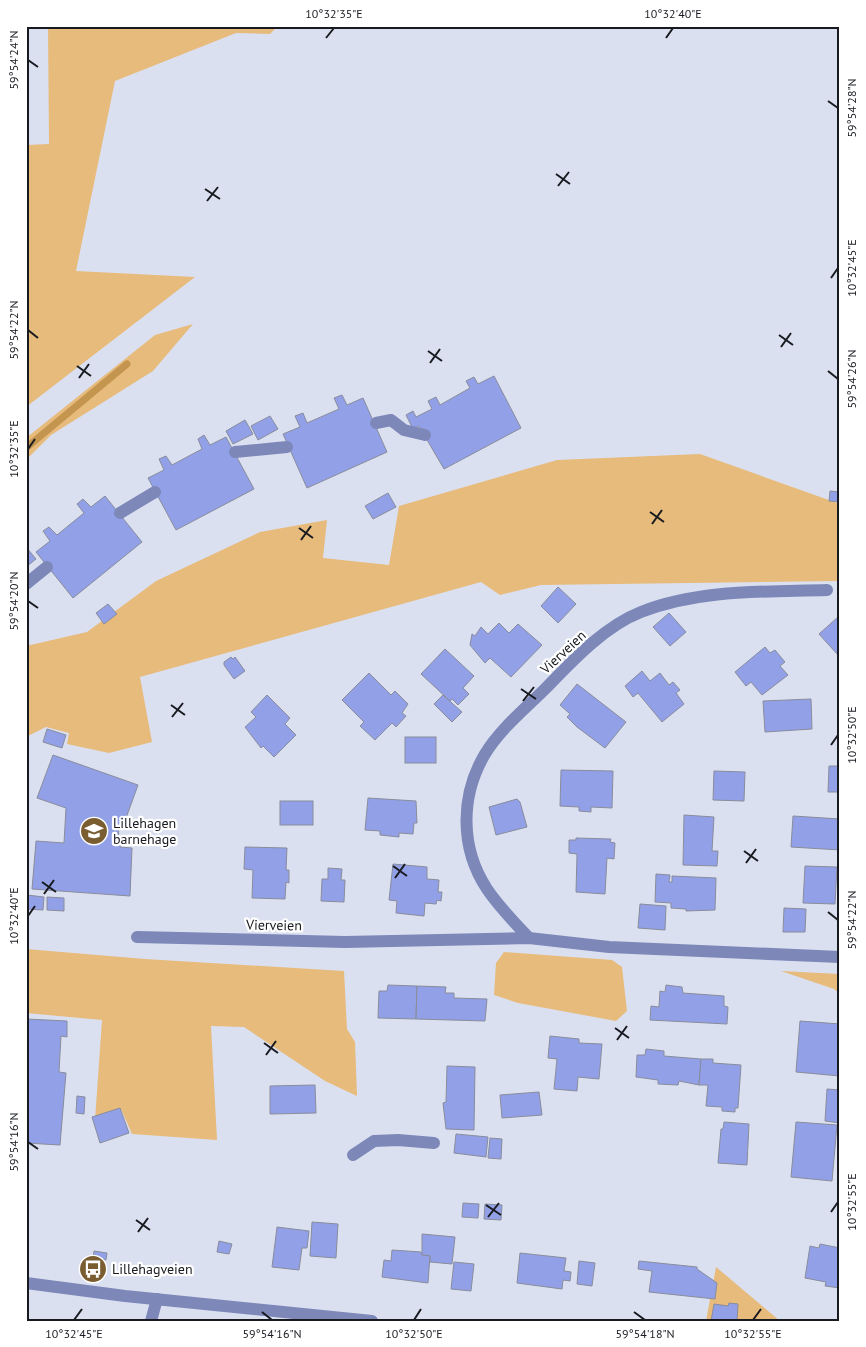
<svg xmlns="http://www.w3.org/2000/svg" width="866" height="1347" font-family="'PT Sans',sans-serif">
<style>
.green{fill:#e7bb7b}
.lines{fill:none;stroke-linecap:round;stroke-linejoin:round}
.stream{stroke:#c3954f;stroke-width:7}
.building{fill:#92a1e7;stroke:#888c9c}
.service{stroke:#7d88b8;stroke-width:12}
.minor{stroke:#7d88b8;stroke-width:12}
.tertiary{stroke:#7d88b8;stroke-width:12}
.ticks{fill:none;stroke:#181a20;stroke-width:2}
.labels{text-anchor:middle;stroke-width:4.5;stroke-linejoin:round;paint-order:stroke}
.street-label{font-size:14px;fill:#181a20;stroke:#fff}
.poi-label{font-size:14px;fill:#181a20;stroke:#fff;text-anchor:start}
.neatline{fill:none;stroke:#181a20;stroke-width:2}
.ticks-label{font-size:12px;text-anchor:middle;fill:#181a20}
</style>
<rect width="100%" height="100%" fill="#dbe0f1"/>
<g class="green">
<polygon points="48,26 278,26 270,34 236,33 115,81 76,271 195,277 26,407 26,145 49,144"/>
<polygon points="193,324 153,371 51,435 26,460 26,438 155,335"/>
<polygon points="700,454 840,504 840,581 541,585 500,595 481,582 140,677 152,742 109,753 67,744 69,733 46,727 26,737 26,646 87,632 156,581 260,532 327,520 323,558 389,565 399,506 557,460"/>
<polygon points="26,949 145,959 344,971 347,1029 355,1042 357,1096 325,1081 244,1027 211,1026 217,1140 132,1134 121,1109 95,1120 102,1020 26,1013"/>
<polygon points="504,952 612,960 622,967 627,1011 616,1021 518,1003 494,995 496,963"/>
<polygon points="781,971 840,974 840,994 834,989"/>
<polygon points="716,1267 780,1321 706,1321"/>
</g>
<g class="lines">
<polyline class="stream" points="26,448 127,364"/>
</g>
<g class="building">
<polygon points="494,376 521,428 444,469 419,426 413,429 406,415 413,411 416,417 432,409 428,401 436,397 440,405 470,388 466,381 474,377 478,384"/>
<polygon points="342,395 347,405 363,398 387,452 307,488 283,434 300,427 295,416 303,413 307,423 339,409 334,398"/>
<polygon points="270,416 278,429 258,440 251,426"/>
<polygon points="245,420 253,434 233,444 226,431"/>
<polygon points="204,435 210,445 226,437 254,489 176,530 148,478 164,470 159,459 166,456 172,465 202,449 198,439"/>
<polygon points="830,491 840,492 840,502 829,501"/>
<polygon points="388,493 396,507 373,519 365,506"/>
<polygon points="105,496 142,542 73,598 36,552 50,541 43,531 49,527 57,535 84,513 77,504 83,499 91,507"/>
<polygon points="26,547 36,559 26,567"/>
<polygon points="558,587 576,604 558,623 541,606"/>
<polygon points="108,604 117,614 104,624 96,613"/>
<polygon points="669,613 686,632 670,646 653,627"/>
<polygon points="838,617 840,620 838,655 819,634"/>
<polygon points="499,623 509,633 518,624 542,645 511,677 490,658 485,663 470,645 472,634 475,636 481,627 488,634"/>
<polygon points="765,647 770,653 775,650 785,662 780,666 788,675 762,695 751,682 746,686 735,672"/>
<polygon points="445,649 474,676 463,688 469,694 458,705 452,699 450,701 421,674"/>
<polygon points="231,657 233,659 235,657 245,671 234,679 224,665 224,662"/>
<polygon points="642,671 650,681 660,673 669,685 673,682 680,690 676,693 684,704 662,722 638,693 633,697 625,686"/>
<polygon points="369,673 391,695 395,691 408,704 402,713 406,716 396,727 392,723 375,740 360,726 364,722 342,700"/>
<polygon points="577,684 626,722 605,748 577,727 567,717 570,714 560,705"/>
<polygon points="267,695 290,718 285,724 296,735 274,757 263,746 261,748 245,727 256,717 251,712"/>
<polygon points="443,695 462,712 452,722 434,704"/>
<polygon points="811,699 812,729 765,732 763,701"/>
<polygon points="47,729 66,735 62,748 43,742"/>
<rect x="405" y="737" width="31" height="26"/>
<polygon points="53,755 138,785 122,829 119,827 118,842 121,842 120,847 132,848 130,896 32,889 36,841 64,843 66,808 37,798"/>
<polygon points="829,766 840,766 840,792 828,792"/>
<polygon points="561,770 613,771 612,808 591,807 591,812 579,811 579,807 560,806"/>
<polygon points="714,771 745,772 744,801 713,800"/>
<polygon points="368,798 416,801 417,823 414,823 413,834 399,833 399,837 380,835 380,831 365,830"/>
<polygon points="517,799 520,802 527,827 496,835 489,807"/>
<rect x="280" y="801" width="33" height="24"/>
<polygon points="684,815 714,817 712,851 718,851 717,866 683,865"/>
<polygon points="793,816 840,819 840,850 791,847"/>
<polygon points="576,838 611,839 610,842 615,843 614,859 607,858 605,894 576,892 577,854 569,853 569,840 576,840"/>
<polygon points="245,847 287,848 286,870 289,870 289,883 286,882 285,899 252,898 253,870 244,869"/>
<polygon points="393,864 427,867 427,879 439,880 438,892 442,892 441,901 437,900 436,904 425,903 424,916 396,913 397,901 389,900"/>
<polygon points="805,866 837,867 835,904 803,903"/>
<polygon points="328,868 342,869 341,880 345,880 344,902 321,901 322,879 328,879"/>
<polygon points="656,874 670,875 669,882 672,882 672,876 716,878 715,910 686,911 686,909 671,908 671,903 655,902"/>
<polygon points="27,895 44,897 43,910 26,909"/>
<polygon points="47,897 64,898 64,911 47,910"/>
<polygon points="640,904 666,906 665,930 638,928"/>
<polygon points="784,908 806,909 805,932 783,932"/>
<polygon points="388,985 417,986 416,1019 378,1018 379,991 387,991"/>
<polygon points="666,985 682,987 683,993 724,996 724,1006 728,1007 727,1024 650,1020 651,1006 659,1007 660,991 665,992"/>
<polygon points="417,986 446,987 445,993 454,993 454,998 487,999 485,1021 416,1019"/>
<polygon points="26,1019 67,1021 67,1037 61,1036 59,1072 66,1073 60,1145 26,1143"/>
<polygon points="800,1021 840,1024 840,1076 796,1072"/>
<polygon points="550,1036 579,1039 579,1043 602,1044 599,1079 578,1077 577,1091 554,1089 557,1059 548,1058"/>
<polygon points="646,1049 664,1051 664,1056 701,1059 699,1085 679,1081 678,1085 658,1084 658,1080 636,1077 637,1055 645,1055"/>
<polygon points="701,1059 713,1059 713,1063 741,1065 738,1108 735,1108 735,1112 722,1111 722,1107 706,1106 708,1085 699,1085"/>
<polygon points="447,1066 475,1067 474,1130 446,1129 443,1103 446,1102"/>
<polygon points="315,1085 316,1113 270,1114 270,1086"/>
<polygon points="827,1089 840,1090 840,1123 825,1121"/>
<polygon points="539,1092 542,1115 502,1118 500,1095"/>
<polygon points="77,1096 85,1097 84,1114 76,1113"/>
<polygon points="120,1108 129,1133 100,1143 92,1117"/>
<polygon points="724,1122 749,1124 747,1165 718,1163 721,1129 723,1129"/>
<polygon points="796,1122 837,1125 832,1181 791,1177"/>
<polygon points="456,1134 488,1137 486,1157 454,1153"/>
<polygon points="490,1138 502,1139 501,1159 488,1158"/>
<polygon points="463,1203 479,1204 478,1218 462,1217"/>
<polygon points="485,1204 502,1205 501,1220 484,1219"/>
<polygon points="312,1222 338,1224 336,1258 310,1256"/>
<polygon points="277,1227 309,1231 307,1248 302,1248 299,1270 272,1267"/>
<polygon points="422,1234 455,1237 452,1264 430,1262 430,1256 422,1255"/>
<polygon points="219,1241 232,1244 229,1254 217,1252"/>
<polygon points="820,1244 840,1248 840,1288 825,1286 826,1282 805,1278 810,1246 819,1248"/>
<polygon points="392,1250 421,1252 422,1255 430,1256 428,1283 382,1277 384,1260 391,1261"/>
<polygon points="94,1251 107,1253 106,1260 93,1258"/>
<polygon points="520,1253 566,1258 564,1271 571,1272 570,1281 563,1280 562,1289 517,1283"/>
<polygon points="579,1261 595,1263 592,1286 577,1284"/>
<polygon points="639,1261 697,1267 697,1269 717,1283 715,1299 649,1292 652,1271 638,1269"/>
<polygon points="454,1262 474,1264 471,1291 451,1289"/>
<polygon points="729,1303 738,1304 737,1321 711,1321 714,1304 728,1306"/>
</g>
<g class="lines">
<g class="service">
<polyline points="376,423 391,420 404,430 425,435"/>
<polyline points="235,452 287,447"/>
<polyline points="120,513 155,492"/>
<polyline points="26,584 47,567"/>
<polyline points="353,1155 374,1141 398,1140 434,1143"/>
</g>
<g class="minor">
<polyline points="137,937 345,942 529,938 609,947 840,957"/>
<path d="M529,938C515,923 499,907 487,889C460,848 460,796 485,754C500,729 526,708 547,687C573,660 605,626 641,612C699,589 766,592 827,590"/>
<polyline points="151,1321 157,1299"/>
</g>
<polyline class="tertiary" points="26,1283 125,1296 372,1321"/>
</g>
<path class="ticks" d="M326,38L334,28M666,38L673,28M28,60L38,67M828,101L838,108M556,174L570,184M558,186L569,172M205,189L220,199M207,201L218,187M831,278L838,268M28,330L38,338M779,335L793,345M781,347L791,333M428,351L442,361M430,363L440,349M77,366L91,376M828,371L838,379M79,378L89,364M28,449L35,439M650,512L664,522M652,524L662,510M299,528L313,538M301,540L311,526M28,601L38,608M521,689L536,699M523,701L534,687M171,705L185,715M172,717L183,703M831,745L838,735M744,851L758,861M746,863L756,849M393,866L407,876M395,878L405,864M42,882L56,892M44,894L54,880M828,912L838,920M28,916L35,906M615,1028L629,1038M617,1040L627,1026M264,1043L278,1053M266,1055L276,1041M28,1142L38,1149M486,1205L501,1215M831,1212L838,1202M488,1217L499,1203M136,1220L150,1230M138,1232L148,1218M262,1312L272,1320M634,1312L645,1320M74,1320L82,1309M414,1320L421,1309M753,1320L761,1309"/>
<defs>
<g id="school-disc" transform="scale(1.4375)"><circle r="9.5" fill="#7a5d31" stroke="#fff"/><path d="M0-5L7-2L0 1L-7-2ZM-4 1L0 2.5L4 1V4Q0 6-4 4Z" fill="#fff"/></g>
<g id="bus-disc" transform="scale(1.4375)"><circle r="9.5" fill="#7a5d31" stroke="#fff"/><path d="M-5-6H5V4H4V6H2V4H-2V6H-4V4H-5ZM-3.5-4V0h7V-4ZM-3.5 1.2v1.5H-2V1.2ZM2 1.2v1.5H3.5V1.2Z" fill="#fff"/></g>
</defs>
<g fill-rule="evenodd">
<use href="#school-disc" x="94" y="831"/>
<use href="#bus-disc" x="93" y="1269"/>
</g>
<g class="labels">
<g class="street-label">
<text transform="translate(563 652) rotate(-43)" y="5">Vierveien</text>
<text transform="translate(274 925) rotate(1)" y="5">Vierveien</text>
</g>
<g class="poi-label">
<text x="113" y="828">Lillehagen<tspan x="113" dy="16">barnehage</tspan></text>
<text x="112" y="1274">Lillehagveien</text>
</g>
</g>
<rect width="866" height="1347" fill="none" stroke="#ffffff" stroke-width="55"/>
<rect x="28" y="28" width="810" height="1292" class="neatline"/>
<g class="ticks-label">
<text x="334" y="18">10°32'35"E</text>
<text x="673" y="18">10°32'40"E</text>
<text transform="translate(14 60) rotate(-90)" y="4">59°54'24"N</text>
<text transform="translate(852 108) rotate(-90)" y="4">59°54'28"N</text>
<text transform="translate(852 268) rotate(-90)" y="4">10°32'45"E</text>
<text transform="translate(14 330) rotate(-90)" y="4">59°54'22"N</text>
<text transform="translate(852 379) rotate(-90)" y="4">59°54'26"N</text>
<text transform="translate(14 449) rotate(-90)" y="4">10°32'35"E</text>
<text transform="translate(14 601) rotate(-90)" y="4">59°54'20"N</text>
<text transform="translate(852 735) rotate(-90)" y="4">10°32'50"E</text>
<text transform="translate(14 916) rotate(-90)" y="4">10°32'40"E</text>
<text transform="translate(852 920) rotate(-90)" y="4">59°54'22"N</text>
<text transform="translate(14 1142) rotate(-90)" y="4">59°54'16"N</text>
<text transform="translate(852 1202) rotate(-90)" y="4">10°32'55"E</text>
<text x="74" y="1338">10°32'45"E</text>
<text x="272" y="1338">59°54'16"N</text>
<text x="414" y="1338">10°32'50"E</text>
<text x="645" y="1338">59°54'18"N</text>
<text x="753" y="1338">10°32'55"E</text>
</g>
</svg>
